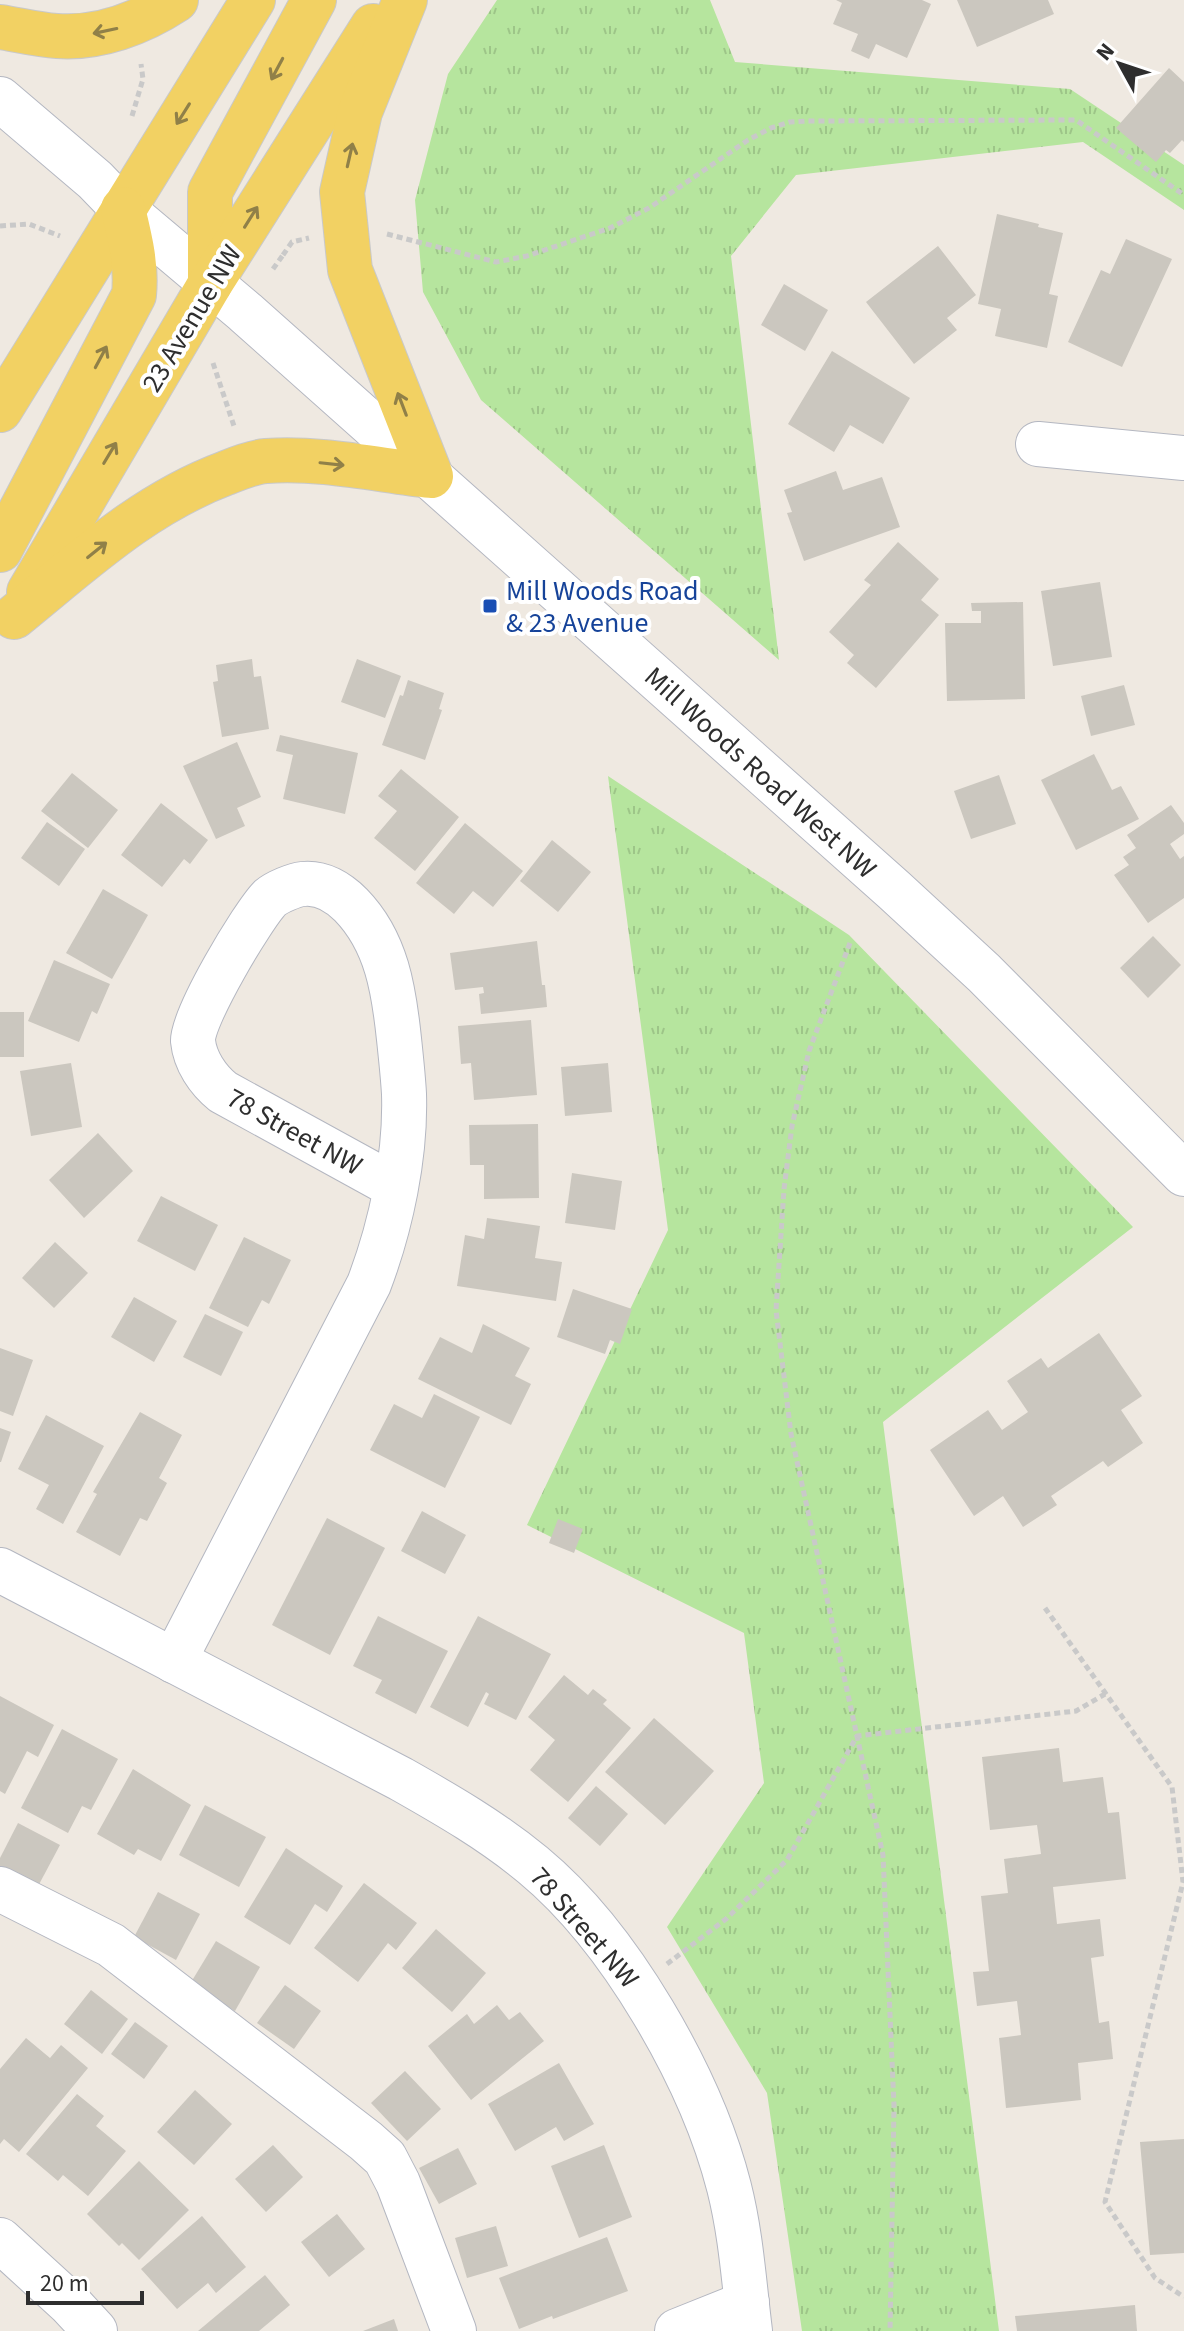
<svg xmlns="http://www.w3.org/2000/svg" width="1184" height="2331" font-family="'Source Sans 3',sans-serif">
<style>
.grass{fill:url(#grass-tufts)}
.building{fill:#cbc7bf}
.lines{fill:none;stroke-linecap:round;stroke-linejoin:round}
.minor-casing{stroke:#b4b7c1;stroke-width:46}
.major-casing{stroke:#c9c9c9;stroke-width:46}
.path{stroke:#c9c9c9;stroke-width:5;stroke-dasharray:6 4;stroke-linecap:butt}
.minor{stroke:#fff;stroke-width:44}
.major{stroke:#f2d163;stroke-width:44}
.oneway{stroke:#908048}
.transit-dot{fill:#1a4fb4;stroke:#fff;stroke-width:3}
.labels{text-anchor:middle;stroke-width:8;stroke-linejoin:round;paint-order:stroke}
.street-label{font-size:28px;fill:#2e2e2e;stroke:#fff}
.transit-label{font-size:28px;fill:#164399;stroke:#fff;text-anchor:start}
</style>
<defs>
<pattern id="grass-tufts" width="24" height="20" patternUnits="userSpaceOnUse" patternTransform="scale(2)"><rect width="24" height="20" fill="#b6e59e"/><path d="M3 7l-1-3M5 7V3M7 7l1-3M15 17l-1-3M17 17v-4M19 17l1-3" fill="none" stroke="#9dc588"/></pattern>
</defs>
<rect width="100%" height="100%" fill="#efe9e1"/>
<g class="grass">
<polygon points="497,0 710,0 735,62 1070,89 1184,165 1184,210 1083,142 796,175 731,256 779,660 481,400 423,292 415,200 448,74"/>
<polygon points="608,776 849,935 1133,1227 883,1422 999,2331 802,2331 767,2093 667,1927 764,1783 744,1633 527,1525 668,1230"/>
</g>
<g class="building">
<polygon points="836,0 922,0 931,4 907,58 876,44 869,59 851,51 858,34 833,24 842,3"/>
<polygon points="957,0 1048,0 1054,14 977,47"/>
<polygon points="1169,68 1184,82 1184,142 1182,140 1170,153 1166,150 1156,162 1116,128"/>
<polygon points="997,214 1039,224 1038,227 1063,233 1049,294 1058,296 1047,348 995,336 1001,309 978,304"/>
<polygon points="1126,239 1172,259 1122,367 1068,342 1101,270 1110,274"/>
<polygon points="938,246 976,295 947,318 957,330 914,364 866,302"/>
<polygon points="784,284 828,310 805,351 761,325"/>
<polygon points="832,351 910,398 883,444 850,425 834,452 788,424"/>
<polygon points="836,471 843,490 882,477 900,527 804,561 787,513 792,512 784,490"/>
<polygon points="898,542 939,579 921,600 939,615 876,688 847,663 854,655 829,632 871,585 864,580"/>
<polygon points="1100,582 1112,657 1053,666 1041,591"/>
<polygon points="1023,602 1025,699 947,701 945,623 981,623 981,611 972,611 971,603"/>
<polygon points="252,659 254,677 261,676 269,729 222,737 213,682 218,681 216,665"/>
<polygon points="357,659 401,676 385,718 341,702"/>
<polygon points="408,680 444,693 439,709 442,710 425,760 382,745 400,695 403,696"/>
<polygon points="1124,685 1135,725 1091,736 1081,696"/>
<polygon points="280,735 358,753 345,814 283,799 293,755 276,751"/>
<polygon points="237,742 261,797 237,808 245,826 216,839 183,766"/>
<polygon points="1094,754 1112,790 1121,786 1139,819 1076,850 1041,780"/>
<polygon points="401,769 459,817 415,871 374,838 397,811 378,796"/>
<polygon points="72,773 118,810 88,848 41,811"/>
<polygon points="999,775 1016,824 971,839 954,791"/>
<polygon points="161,803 208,840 190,864 184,859 162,887 121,855"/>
<polygon points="1171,805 1184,823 1184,834 1170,844 1180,859 1184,856 1184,898 1148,923 1114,875 1129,865 1123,857 1136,848 1127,835"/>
<polygon points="47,822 85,849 59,886 21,858"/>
<polygon points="465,823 523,871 493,907 473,891 454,914 416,883"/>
<polygon points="552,840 591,872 558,912 520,881"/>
<polygon points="103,889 148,915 112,979 66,953"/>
<polygon points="1153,936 1181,965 1148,998 1120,968"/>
<polygon points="537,941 542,985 545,985 547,1007 481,1014 479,994 484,993 483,987 455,990 450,953"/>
<polygon points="54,960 110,984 97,1014 92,1011 79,1042 28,1021"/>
<rect x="0" y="1012" width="24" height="45"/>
<polygon points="531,1020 537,1095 474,1100 471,1063 461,1064 458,1026"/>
<polygon points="71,1063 82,1127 31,1136 20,1071"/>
<polygon points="608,1063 612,1112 565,1116 561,1067"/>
<polygon points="538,1124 539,1198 484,1199 484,1165 470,1165 469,1125"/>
<polygon points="98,1133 133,1171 84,1218 49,1180"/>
<polygon points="572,1173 622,1181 615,1230 565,1223"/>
<polygon points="161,1196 218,1225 195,1271 137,1241"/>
<polygon points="487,1218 540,1226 535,1258 562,1262 556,1301 457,1286 465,1235 484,1239"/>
<polygon points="244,1237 291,1260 269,1304 262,1300 248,1327 209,1308"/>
<polygon points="55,1242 88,1273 54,1308 22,1278"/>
<polygon points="573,1289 632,1309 620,1344 610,1340 605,1354 557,1337"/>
<polygon points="134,1297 177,1321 154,1362 111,1337"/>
<polygon points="205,1314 243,1332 221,1376 183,1357"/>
<polygon points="483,1324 530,1348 515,1376 531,1384 511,1425 418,1379 440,1337 472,1353"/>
<polygon points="1099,1333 1142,1396 1121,1410 1143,1443 1108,1467 1103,1461 1051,1496 1057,1505 1023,1527 1003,1496 974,1516 930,1450 988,1410 1002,1430 1028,1412 1007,1381 1041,1358 1048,1368"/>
<polygon points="0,1348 33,1360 13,1416 0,1411"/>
<polygon points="434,1394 480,1417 445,1488 370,1450 394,1404 422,1418"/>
<polygon points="140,1412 182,1435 159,1478 167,1483 147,1521 140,1518 120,1556 76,1532 97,1494 93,1492"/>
<polygon points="46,1415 104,1446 63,1524 36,1509 49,1485 18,1469"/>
<polygon points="0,1428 11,1432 1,1462 0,1462"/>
<polygon points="422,1511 466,1535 445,1574 401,1551"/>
<polygon points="327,1518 385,1548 330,1655 272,1625"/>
<polygon points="558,1519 583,1529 574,1553 549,1543"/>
<polygon points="378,1616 448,1651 416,1714 375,1693 382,1680 353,1666"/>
<polygon points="478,1616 551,1654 516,1720 484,1704 489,1694 486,1692 468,1727 430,1707"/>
<polygon points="564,1675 588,1695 593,1689 607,1700 603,1704 631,1728 568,1802 530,1770 555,1740 528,1717"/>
<polygon points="0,1696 54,1725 38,1757 27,1751 5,1794 0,1791"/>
<polygon points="654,1718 714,1771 665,1825 605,1772"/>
<polygon points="62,1729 118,1759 91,1810 82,1806 68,1833 21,1808"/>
<polygon points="1059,1748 1063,1782 1103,1777 1108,1813 1119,1812 1126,1879 1053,1887 1057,1924 1100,1919 1104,1956 1091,1958 1099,2023 1109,2021 1113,2059 1078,2063 1081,2100 1006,2108 999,2038 1021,2035 1017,2001 977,2006 973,1972 989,1971 981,1896 1008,1893 1004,1859 1041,1854 1037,1825 990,1830 982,1757"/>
<polygon points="133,1769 191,1805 161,1861 138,1849 134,1855 97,1834"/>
<polygon points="596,1786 628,1814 600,1846 568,1818"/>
<polygon points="205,1805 266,1837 239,1887 179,1855"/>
<polygon points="18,1823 60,1845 36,1890 0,1871 0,1858"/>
<polygon points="286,1848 343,1886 327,1912 315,1904 290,1945 244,1917"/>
<polygon points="364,1883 417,1923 396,1950 388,1943 358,1982 314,1948"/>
<polygon points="158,1892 200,1914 176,1960 134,1937"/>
<polygon points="436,1929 486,1973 452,2012 402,1968"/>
<polygon points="216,1941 260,1967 235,2011 190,1984"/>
<polygon points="285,1985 321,2011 294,2049 257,2023"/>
<polygon points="91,1990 128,2019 102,2054 64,2024"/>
<polygon points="497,2005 509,2020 520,2012 544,2041 471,2100 428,2046 467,2014 474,2024"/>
<polygon points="135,2022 168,2046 144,2079 111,2054"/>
<polygon points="26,2038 50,2058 61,2045 88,2068 19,2152 4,2139 0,2144 0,2069"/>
<polygon points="559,2063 594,2124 564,2141 556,2127 515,2151 488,2104"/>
<polygon points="405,2071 441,2109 407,2141 371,2103"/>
<polygon points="195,2090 232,2124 194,2165 157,2132"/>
<polygon points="77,2094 104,2116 96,2126 126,2151 88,2196 63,2175 58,2181 26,2154"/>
<polygon points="1184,2139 1184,2253 1150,2255 1140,2142"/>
<polygon points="273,2145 303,2177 266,2212 235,2179"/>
<polygon points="604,2145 632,2217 579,2238 551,2166"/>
<polygon points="458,2148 477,2184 439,2204 419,2168"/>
<polygon points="139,2161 189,2210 139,2260 122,2243 119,2246 87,2214"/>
<polygon points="337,2214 365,2249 329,2277 301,2242"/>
<polygon points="202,2216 246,2267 216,2293 208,2283 177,2309 141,2269"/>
<polygon points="496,2226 508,2266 467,2278 455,2238"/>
<polygon points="607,2237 628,2291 553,2319 552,2316 519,2329 499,2278"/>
<polygon points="265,2275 290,2305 259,2331 198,2331"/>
<polygon points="1135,2305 1137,2331 1017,2331 1015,2316"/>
<polygon points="394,2319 398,2331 363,2331"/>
</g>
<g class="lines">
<g class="minor-casing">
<g id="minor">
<polyline points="0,99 95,180 123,209 245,312 894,890 984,973 1184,1174"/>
<polyline points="1038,444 1184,458"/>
<path d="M0,1570L401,1779C447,1805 492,1831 533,1865C620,1937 701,2078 729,2187C741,2234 744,2283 750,2331"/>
<path d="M174,1661L369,1284C391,1226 406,1156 404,1094C403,1076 401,1058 399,1039C394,991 387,942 351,905C339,893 322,882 303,884C294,885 277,892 270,898C253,915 191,1019 193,1041C195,1061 208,1080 223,1092L396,1187"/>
<polyline points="0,1889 111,1945 366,2141 385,2158 398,2183 454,2331"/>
<polyline points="0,2240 70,2304 95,2331"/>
<polyline points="677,2331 747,2303"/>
</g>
</g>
<g class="major-casing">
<g id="major">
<path d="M0,27C19,30 38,35 57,36C99,39 141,23 176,0"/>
<polyline points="210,284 210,192 314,0"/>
<polyline points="0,410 253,0"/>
<path d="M0,550L134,295C137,264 130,238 123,209"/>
<polyline points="29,592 210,284 373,26"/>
<path d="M14,617C82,562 143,504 226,473C238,468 253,462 266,461C321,457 377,470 431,476L350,270L342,192L360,112L405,0"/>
</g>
</g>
<g class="path">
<polyline points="132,116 143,79 141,64"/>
<polyline points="0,226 29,224 60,236"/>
<polyline points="387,234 496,262 527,256 610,228 649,208 748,140 771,128 790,122 808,121 1076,120 1184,195"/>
<polyline points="283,255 292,242 309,238"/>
<polyline points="273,269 283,255"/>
<polyline points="213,363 235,429"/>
<polyline points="850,943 809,1051 792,1126 784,1189 776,1310 791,1434 883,1855 894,2106 890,2331"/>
<polyline points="1045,1608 1172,1787 1183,1882 1105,2202 1155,2278 1184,2297"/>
<polyline points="667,1964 726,1919 787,1860 857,1736 1076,1711 1105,1694"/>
</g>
<use href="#minor" class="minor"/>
<use href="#major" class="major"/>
</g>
<defs><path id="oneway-shaft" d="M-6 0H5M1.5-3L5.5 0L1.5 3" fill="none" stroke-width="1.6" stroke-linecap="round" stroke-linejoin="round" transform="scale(2)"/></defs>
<g class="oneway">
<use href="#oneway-shaft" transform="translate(105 31) rotate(168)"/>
<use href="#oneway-shaft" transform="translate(277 69) rotate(118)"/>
<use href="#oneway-shaft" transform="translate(183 114) rotate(122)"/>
<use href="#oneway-shaft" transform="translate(350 155) rotate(-77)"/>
<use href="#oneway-shaft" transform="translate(251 217) rotate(-58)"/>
<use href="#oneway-shaft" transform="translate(101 357) rotate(-62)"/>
<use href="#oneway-shaft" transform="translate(402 404) rotate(-111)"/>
<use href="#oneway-shaft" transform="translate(110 453) rotate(-59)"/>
<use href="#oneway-shaft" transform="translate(332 464) rotate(6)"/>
<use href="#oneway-shaft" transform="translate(97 550) rotate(-39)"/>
</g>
<rect class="transit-dot" x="482" y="598" width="16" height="16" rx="4"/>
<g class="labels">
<g class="street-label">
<text transform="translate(191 318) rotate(-59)" y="10">23 Avenue NW</text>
<text transform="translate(761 772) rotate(42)" y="10">Mill Woods Road West NW</text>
<text transform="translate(295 1131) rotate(29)" y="10">78 Street NW</text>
<text transform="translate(585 1927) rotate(49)" y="10">78 Street NW</text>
</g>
<g class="transit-label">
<text x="506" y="600">Mill Woods Road<tspan x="506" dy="32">&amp; 23 Avenue</tspan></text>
</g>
</g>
<g transform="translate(1120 64) rotate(310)" stroke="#ffffff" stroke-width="6" paint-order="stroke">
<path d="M0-6L14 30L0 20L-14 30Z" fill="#2e2e2e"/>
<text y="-12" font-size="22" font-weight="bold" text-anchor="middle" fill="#2e2e2e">N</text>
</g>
<path d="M28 2291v12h114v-12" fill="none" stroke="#2e2e2e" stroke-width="4"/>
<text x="40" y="2291" font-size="24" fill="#2e2e2e" stroke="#ffffff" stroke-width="6" paint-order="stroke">20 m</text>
</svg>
